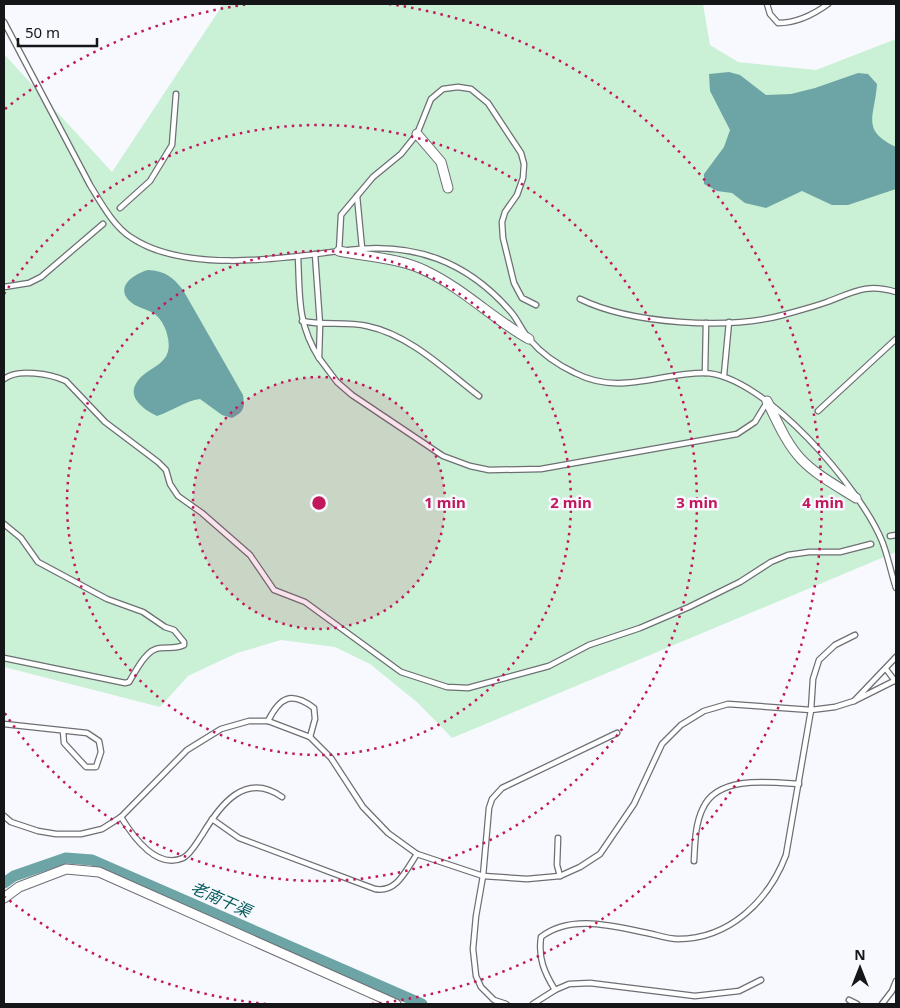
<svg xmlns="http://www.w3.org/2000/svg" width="900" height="1008" font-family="'Noto Sans','Noto Sans SC',sans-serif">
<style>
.green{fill:#caf1d5}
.water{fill:#6da5a6}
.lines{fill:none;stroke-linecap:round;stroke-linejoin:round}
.canal{stroke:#6da5a6;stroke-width:11}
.service-casing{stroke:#6d6f74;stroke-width:7}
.minor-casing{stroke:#6d6f74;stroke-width:11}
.service{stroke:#fff;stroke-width:4.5}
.minor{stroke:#fff;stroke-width:9}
.ring{fill:none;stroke:#c2185b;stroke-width:2.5;stroke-dasharray:2.5 5}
.labels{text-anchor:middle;stroke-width:5;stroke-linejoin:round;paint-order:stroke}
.water-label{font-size:16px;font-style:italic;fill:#075b5d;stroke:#f7f9fe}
.centre{fill:#c2185b;stroke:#f7f9fe;stroke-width:2.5}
.ring-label{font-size:15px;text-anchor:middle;font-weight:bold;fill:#c2185b;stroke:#f7f9fe;stroke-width:5;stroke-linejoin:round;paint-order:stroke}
</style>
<rect width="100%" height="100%" fill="#f7f9fe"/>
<polygon class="green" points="221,4 703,4 710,45 738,62 816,70 896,39 896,552 452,738 418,703 370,664 335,647 281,640 237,653 188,676 160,707 4,667 4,54 112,172 220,9"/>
<g class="water">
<path d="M729,72L740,75L766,95L791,94L815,88L858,73L868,74L877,84C875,116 860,130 896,147V189L848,205H832L802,191L766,208L745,203L732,193L717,191L704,184V174L724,147L730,130L710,91L709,74Z"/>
<path d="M148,270C165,271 173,277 183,290L243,395C245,408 244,412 232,418L222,415L200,399C185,401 172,411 157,416C145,410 126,398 137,382C148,365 176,366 167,334C166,329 162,321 158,317C151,309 139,309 132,303C113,288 133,274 148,270Z"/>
</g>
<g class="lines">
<polyline class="canal" points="4,883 14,876 66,858 92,860 422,1004"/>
<g class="service-casing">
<g id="service">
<path d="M767,4L770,14L778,23C797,23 813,15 828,4"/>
<path d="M4,22L90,185C101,203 114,227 132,238C185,273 280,259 339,251"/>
<polyline points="357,196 362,248"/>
<polyline points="120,208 150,181 172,145 176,94"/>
<path d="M349,250C414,242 467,261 511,312C518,320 522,331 530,340C542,354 558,365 575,373C620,396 658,373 704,373C764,374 861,489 882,541C888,556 891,573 896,588"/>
<polyline points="339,251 341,215 373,177 401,154 417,134 431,99 443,89 458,87 471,89 488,103 521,153 524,164 523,178 517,195 505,212 502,222 503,238 514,283 522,298 536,305"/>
<path d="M298,257C300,296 297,323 319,358L320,325L315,254"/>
<polyline points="4,287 29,283 41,277 103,224"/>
<path d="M580,299C631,324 728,330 783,315C797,311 813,307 827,302C854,292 866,283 896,292"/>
<path d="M302,321C324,326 346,321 367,326C410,335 445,370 479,396"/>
<polyline points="319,358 337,382 352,395 443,456 470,466 489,470 541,469 737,434 755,422 767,402"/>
<polyline points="705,373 706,323"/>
<polyline points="724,375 729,322"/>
<path d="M4,379C17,368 51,374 66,381L105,422L158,462L166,470L170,484L178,496L202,513L250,555L274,590L305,602L401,672L447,687L468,688L549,666L589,645L640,628L689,607L740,582L771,562L788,555L809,552H840L871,544"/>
<polyline points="818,411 896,339"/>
<path d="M4,524L21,538L38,562L107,599L143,612L165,627L174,630L184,642V645C176,649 169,647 160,648C146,649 136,671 129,682L125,683L4,658"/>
<polyline points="890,536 896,535"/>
<polyline points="896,657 854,701 896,680"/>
<polyline points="886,669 895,681"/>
<path d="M268,721C280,697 291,691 314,708L315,719L310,737"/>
<polyline points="4,724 87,733 99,741 101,752 96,767 86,767 64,743 63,731"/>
<polyline points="4,816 11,822 38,831 56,834 81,834 102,829 121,817 187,750 221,729 249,721 268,721 310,737 331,758 363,807 388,833 417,854 483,876 527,879 560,876 580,867 600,854 634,804 662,744 681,725 704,711 728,704 811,710 835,707 854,701"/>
<path d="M121,817C132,835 156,870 183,858C191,854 197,842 202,835C220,805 245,771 282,797"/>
<path d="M212,819L239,838L375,889C397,893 406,870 417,854"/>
<polyline points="558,838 557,865 560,876"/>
<path d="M694,861C695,843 695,824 703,808C718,775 770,782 799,784"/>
<path d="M555,990C544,972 538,958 541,937C572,913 616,927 652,934C660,936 670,939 678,939C730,939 769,900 786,855L811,710L813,679L819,660L835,645L855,635"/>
<polyline points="849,1000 857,1004"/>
<polyline points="506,1004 494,1000 481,987 476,976 473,949 476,916 483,876 489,808 492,799 502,788 617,733"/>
<polyline points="533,1004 555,990 569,984 590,983 695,996 739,991 761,980"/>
<polyline points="882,1004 892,991 896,981"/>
</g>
</g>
<g class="minor-casing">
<g id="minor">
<polyline points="417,134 441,162 448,188"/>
<path d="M339,251C367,257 401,258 426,271C464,289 493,319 529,339"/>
<path d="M767,401C777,421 786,443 801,459C816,475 837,486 856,498"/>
<polyline points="4,898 19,887 66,869 99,872 396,1004"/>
</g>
</g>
<use href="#service" class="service"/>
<use href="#minor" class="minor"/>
</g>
<circle cx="319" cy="503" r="126" fill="#c2185b" fill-opacity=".12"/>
<g class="ring">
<circle cx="319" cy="503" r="126"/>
<circle cx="319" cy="503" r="252"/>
<path d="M4 294A378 378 0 1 1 4 712"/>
<path d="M266 1004A504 504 0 0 1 5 897M5 109A504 504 0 0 1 249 4M389 4A504 504 0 0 1 372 1004"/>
</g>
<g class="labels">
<g class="water-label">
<text transform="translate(221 899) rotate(24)" y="6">老南干渠</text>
</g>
</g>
<circle cx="319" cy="503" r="8" class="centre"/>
<g class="ring-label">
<text x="445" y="508">1 min</text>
<text x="571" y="508">2 min</text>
<text x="697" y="508">3 min</text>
<text x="823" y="508">4 min</text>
</g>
<rect width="900" height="1008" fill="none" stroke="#151618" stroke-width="10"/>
<g transform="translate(860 968)" stroke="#f7f9fe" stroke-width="4" paint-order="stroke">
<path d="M0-4L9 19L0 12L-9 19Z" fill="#151618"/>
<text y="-8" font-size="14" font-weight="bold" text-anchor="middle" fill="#151618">N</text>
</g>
<path d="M18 38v8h79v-8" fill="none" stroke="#151618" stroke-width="2.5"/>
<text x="25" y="38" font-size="15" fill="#151618" stroke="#f7f9fe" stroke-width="4" paint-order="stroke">50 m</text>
</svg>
